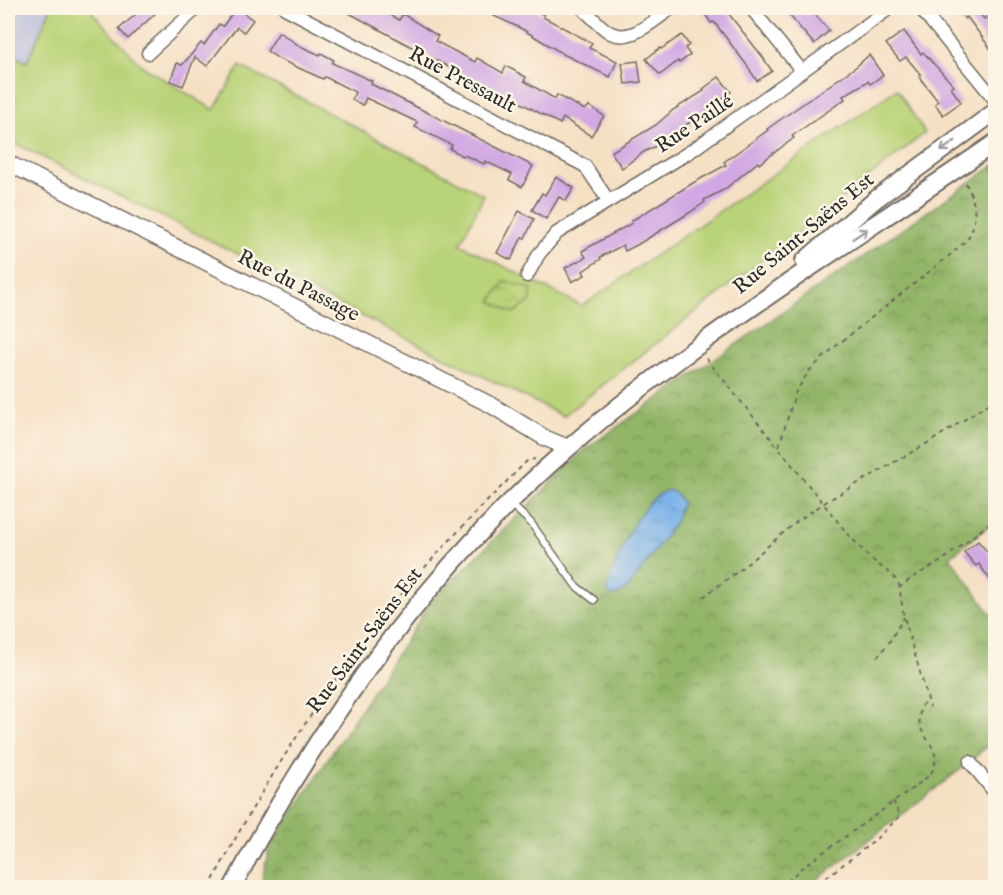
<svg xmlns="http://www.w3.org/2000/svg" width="1003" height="895" font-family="'IM FELL English',serif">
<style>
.industrial{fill:#c0c2dd}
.grass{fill:#b9d378;stroke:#727f52;stroke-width:1.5}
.forest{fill:url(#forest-crowns);stroke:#5e704a;stroke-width:1.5}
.wetland{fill:url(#wetland-marsh);stroke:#727f52;stroke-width:1.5}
.water{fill:url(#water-ripples);stroke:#536e8a;stroke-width:1.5}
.building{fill:#d1a8e3}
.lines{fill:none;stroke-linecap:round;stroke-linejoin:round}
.service-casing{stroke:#726a61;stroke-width:9}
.minor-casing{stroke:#726a61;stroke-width:15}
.tertiary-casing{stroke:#726a61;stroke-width:18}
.secondary-casing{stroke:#726a61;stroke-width:20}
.path{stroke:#726a61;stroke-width:2;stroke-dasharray:4.5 4.5;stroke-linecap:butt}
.service{stroke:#fff;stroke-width:6}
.minor{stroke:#fff;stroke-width:12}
.tertiary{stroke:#fff;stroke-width:15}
.secondary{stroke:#fff;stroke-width:16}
.oneway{stroke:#a0a0a0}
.labels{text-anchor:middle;stroke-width:5;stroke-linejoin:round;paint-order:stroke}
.street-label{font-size:21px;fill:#2b2b2b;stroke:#fcf5e5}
</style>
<defs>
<pattern id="forest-crowns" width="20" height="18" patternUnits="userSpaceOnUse" patternTransform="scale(1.5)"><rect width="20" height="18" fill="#92b568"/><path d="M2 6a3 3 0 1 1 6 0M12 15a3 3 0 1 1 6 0" fill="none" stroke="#779356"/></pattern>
<pattern id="wetland-marsh" width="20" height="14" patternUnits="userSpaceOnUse" patternTransform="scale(1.5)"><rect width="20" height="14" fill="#b9d378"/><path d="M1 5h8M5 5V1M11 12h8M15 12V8" fill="none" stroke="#9fb568"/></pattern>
<pattern id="water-ripples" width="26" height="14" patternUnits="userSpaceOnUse" patternTransform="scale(1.5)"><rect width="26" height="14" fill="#7bb2ea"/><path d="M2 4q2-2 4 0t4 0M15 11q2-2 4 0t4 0" fill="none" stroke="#6591be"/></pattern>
</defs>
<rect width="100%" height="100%" fill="#fcf5e5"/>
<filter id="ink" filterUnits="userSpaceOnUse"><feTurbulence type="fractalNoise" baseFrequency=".0167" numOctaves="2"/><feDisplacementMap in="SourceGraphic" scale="12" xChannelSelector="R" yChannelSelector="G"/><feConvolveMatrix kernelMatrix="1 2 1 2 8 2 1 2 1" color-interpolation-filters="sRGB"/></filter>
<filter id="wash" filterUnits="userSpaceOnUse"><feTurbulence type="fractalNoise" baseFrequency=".008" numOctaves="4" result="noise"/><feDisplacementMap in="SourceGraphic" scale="24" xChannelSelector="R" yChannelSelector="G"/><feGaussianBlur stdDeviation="1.35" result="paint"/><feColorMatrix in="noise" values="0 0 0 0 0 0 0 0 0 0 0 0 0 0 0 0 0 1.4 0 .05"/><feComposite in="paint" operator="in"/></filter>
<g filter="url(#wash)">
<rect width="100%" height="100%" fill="#f5e0c4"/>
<polygon class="industrial" points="8,8 51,8 27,62 8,53"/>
<polygon class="grass" points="51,8 96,8 92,12 142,66 214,110 240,66 484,195 460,244 582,306 897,89 925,133 563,416 8,140 8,53 27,62"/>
<polygon class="forest" points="995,165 995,521 950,557 995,620 995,739 970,762 808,887 260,888 269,849 431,602 584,450"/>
<polygon class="wetland" points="505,281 532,289 530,302 513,313 491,301"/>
<path class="water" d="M669,490L676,494L682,502L674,524L629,587L618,595L611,596L606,589C616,561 638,498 669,490Z"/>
<g id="blocks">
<g class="building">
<polygon points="143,8 161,8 128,39 119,29"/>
<polygon points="236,8 253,20 244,32 237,27 207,66 195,57 183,86 170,81 177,63 182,65 201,43 204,45 219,24 223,26"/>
<polygon points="340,8 377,8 399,20 403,14 438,36 435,41 475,62 477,58 503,73 506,66 526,77 524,81 555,99 557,95 585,110 589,106 604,116 591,136 563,118 560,124 486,84 485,87"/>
<polygon points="477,8 531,8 544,15 543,17 592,43 589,48 617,61 610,77 565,55 522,29"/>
<polygon points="701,8 724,8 762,56 772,71 757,81 746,64 714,22 711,23"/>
<polygon points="783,8 810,8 829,31 814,44"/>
<polygon points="956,8 980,8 977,10 984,19 988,16 996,27 996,56 967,17 965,19"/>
<polygon points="904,31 921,54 923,52 954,86 951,88 961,102 943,115 935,104 938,101 919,77 921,75 906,57 900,61 886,44"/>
<polygon points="279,32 300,46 320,55 321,53 334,60 332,63 372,81 371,84 533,166 522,187 509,180 512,174 485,161 484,164 464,155 463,156 450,149 452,145 415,127 417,122 366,98 363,105 352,100 355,92 325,77 323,79 279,59 267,51"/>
<polygon points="682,35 689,45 685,48 690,55 679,63 678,61 660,75 646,59 660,48 661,49"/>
<polygon points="869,55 883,75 870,84 868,81 843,96 845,99 792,136 794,138 759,164 758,162 725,189 704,200 705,202 689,213 637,245 625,251 623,245 600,257 601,259 583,271 585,275 572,282 565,268 586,257 582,251 632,223 631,221 693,183 726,165 724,162 768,130 767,129 857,66"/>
<polygon points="638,61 641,82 625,84 622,63"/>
<polygon points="719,77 731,92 706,112 678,130 679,132 668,140 644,152 622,168 611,152 656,125 673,110 704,91 703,89"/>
<polygon points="556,177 574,188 566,201 559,197 546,219 532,210 542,193 545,195"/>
<polygon points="519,211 534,219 525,238 522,237 511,260 497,253"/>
<polygon points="978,541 996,562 996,588 979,564 976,566 964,552"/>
</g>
</g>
</g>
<g filter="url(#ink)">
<use href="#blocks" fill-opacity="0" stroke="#726a61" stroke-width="1.5"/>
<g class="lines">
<g class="service-casing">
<polyline id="service" points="511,504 531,523 576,586 594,600"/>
</g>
<g class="minor-casing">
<g id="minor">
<polyline points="285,8 585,166 608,200"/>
<path d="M582,8C590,15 597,23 606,30C628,47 654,20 672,8"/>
<polyline points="751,8 802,71"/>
<polyline points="920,8 996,101"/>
<polyline points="148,53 197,8"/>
<polyline points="527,276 539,254 557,233 691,151 890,8"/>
<polyline points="970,762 996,794"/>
</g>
</g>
<g class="tertiary-casing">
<polyline id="tertiary" points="8,163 491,405 545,438 569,448"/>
</g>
<g class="secondary-casing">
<g id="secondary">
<polyline points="804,261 876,199 996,111"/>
<path d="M232,888C315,732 416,586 547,467C684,343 844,248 996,142"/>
</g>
</g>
<g class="path">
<polyline points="706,358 847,533 869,557 893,576 899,585 904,617 930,707"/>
<path d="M779,446L796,391L810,370L836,346L950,255C956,250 963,244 968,238C979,220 975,198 965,182"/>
<polyline points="899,588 913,577 943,560 990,523 996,522"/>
<polyline points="703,597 741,569 795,523 824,503 933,440 996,399"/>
<polyline points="877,657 890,641 904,617"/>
<path d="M209,888C258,793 315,703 381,619C426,563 476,512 527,461L535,459"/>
<path d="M781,888L800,869L916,786C923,780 934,774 935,764C940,739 906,734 925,700"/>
<polyline points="812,888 873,842 900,816 893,801"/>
</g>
<use href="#service" class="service"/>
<use href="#minor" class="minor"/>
<use href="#tertiary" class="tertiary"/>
<use href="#secondary" class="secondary"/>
</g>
<defs><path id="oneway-shaft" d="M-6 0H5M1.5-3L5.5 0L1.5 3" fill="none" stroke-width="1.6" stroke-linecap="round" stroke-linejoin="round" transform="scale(1.5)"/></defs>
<g class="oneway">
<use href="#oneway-shaft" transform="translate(948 146) rotate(144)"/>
<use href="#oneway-shaft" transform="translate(860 234) rotate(-33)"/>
</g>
</g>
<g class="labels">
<g class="street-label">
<text transform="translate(463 79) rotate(28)" y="7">Rue Pressault</text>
<text transform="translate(694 123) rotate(-34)" y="7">Rue Paillé</text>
<text transform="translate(803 233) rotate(-40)" y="7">Rue Saint-Saëns Est</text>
<text transform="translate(299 285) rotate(27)" y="7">Rue du Passage</text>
<text transform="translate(364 640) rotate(-53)" y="7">Rue Saint-Saëns Est</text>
</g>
</g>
<rect width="1003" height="895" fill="none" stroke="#fcf5e5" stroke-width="30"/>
</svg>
